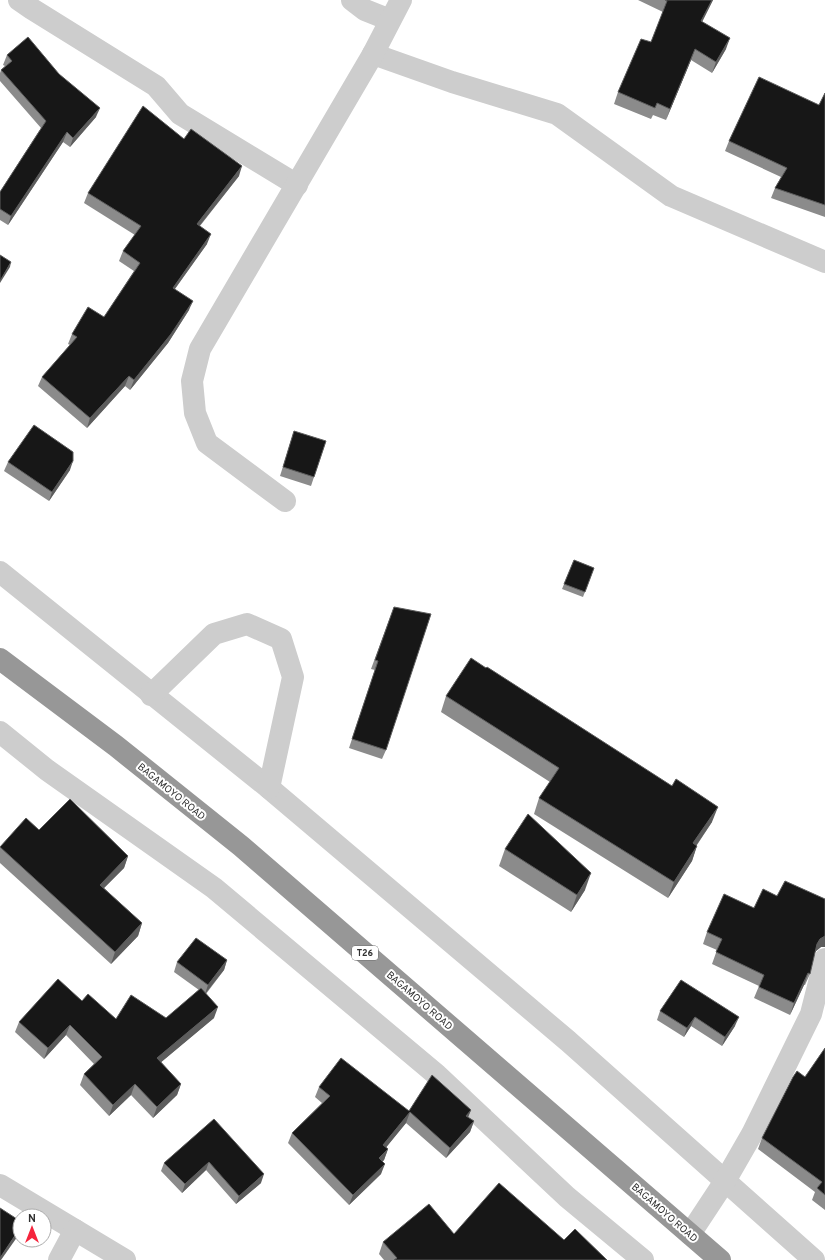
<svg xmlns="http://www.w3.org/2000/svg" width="825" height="1260" font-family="Overpass,sans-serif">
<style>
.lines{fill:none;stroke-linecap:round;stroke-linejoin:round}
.minor{stroke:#cdcdcd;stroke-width:22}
.highway{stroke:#979797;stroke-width:22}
.wall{fill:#8b8b8b}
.shaded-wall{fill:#5d5d5d}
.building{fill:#171717;stroke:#5d5d5d}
.labels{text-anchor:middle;stroke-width:4;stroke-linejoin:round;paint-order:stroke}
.shield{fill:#fff;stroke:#6e6e6e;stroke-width:1}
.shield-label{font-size:9px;font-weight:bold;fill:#303030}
.street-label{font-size:10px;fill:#303030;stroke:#fff}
</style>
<rect width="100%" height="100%" fill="#fff"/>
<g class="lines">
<g class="minor">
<polyline points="19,0 32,9 156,86 180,114 297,185"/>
<polyline points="352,0 365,10 390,20"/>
<polyline points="373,54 452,82 557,114 671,196 825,262"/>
<polyline points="285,501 207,443 195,413 192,381 200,349 373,54 401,0"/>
<polyline points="0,572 269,788 568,1041 814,1260"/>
<polyline points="151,695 214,634 247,624 281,639 293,677 269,788"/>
<polyline points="0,732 47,770 214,888 437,1075 567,1197 643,1260"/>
<polyline points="0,1185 125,1260"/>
<polyline points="690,1234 725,1181 752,1134 811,1014 825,959"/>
<polyline points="59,1260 75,1230"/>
</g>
<polyline class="highway" points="0,659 116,746 241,846 720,1260"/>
</g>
<g class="wall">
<polygon points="638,0 713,0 702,22 726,49 712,73 691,60 666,120 653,115 651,119 614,104 618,92 651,42 663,12"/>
<polygon points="7,55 96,117 70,147 63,142 8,225 0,220 0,192 41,128 0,81 0,73 1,70 5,66 3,65"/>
<polygon points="825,93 825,217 771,198 775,188 781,177 725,151 729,141 819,105"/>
<polygon points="184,139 239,176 200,226 207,244 175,289 189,310 168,343 130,390 125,386 87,428 38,386 42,377 70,345 68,344 72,334 104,317 134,271 119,261 123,251 135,235 84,203 88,193"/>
<polygon points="294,431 314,477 311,486 280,476"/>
<polygon points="8,462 70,470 49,501 4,471"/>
<polygon points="574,560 594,568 583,597 562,589"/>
<polygon points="394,607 386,750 382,759 349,748 375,670 371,669"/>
<polygon points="446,696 712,822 697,845 692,861 668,898 534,814 539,798 550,782 441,712"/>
<polygon points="39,830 128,856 124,868 104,888 142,923 138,936 111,964 0,863 0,847"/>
<polygon points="505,849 585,890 571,912 499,866"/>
<polygon points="777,896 825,899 825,947 821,947 815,952 810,974 805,985 804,985 790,1015 754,998 759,986 712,964 717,950 703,944 707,932"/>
<polygon points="227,960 224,970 206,994 214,1018 161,1062 181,1084 177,1095 153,1118 131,1095 109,1116 80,1085 84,1074 94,1064 66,1035 44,1059 15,1032 19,1022 82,1001 116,1019 166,1018 199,990 174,972 177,962"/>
<polygon points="681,980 735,1026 722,1046 691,1026 684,1037 657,1020 660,1011"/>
<polygon points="825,1048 825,1210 812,1200 815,1192 758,1149 762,1138 805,1077"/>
<polygon points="319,1087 409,1111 471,1110 468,1117 474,1121 470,1132 446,1158 406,1123 386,1147 388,1149 384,1160 383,1161 381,1174 349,1205 288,1143 292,1133 322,1103 315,1097"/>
<polygon points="214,1119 261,1183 236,1204 206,1170 182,1193 161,1171 164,1163"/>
<polygon points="454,1234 564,1240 607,1260 384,1260 379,1254 383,1242"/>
</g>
<g class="shaded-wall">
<polygon points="712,0 713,0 697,32 701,21"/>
<polygon points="730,38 726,49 712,73 716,62"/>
<polygon points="695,49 691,60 666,120 670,109"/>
<polygon points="100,108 96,117 70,147 73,138"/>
<polygon points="67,132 63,142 8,225 11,216"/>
<polygon points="242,166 239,176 193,234 197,224"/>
<polygon points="211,234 207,244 169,297 173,288"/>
<polygon points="11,262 10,267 0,283 0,281"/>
<polygon points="193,301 189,310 168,343 130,390 134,380"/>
<polygon points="129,376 125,386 87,428 90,418"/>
<polygon points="73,461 70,470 49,501 52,492"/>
<polygon points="718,807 712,822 687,859 693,843"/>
<polygon points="697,846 692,861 668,898 674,882"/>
<polygon points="128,856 124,868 95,897 100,885"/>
<polygon points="591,873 585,890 571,912 577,895"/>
<polygon points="142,923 138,936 111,964 115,952"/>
<polygon points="825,936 825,947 821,947 816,951 813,956 817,944 820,939"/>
<polygon points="227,960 224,970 205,994 208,985"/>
<polygon points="808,973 804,985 790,1015 794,1003"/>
<polygon points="218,1007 214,1018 153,1069 157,1058"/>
<polygon points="695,1017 691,1026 684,1037 687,1028"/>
<polygon points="739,1017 735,1026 722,1046 725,1037"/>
<polygon points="70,1025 66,1035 44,1059 48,1048"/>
<polygon points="135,1084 131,1095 109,1116 113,1105"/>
<polygon points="181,1084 177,1095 153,1118 157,1107"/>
<polygon points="471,1110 467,1120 466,1116"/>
<polygon points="410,1112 406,1123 380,1155 383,1145"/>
<polygon points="474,1121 470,1132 446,1158 450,1148"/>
<polygon points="388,1149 384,1160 376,1168 379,1158"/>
<polygon points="209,1162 206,1170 182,1193 185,1184"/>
<polygon points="385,1164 381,1174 349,1205 353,1195"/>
<polygon points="264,1174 261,1183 236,1204 239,1196"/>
<polygon points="20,1228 20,1233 1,1260 0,1260 0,1258"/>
</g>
<g class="building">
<polygon points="665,0 712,0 701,21 730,38 716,62 695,49 670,109 657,103 655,108 618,92 641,39 651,42 667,1"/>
<polygon points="28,37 59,74 100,108 73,138 67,132 11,216 0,209 0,192 46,121 1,70 12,61 7,55"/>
<polygon points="759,77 819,105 825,93 825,205 775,188 787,168 729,141"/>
<polygon points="143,106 184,139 191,129 242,166 197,224 211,234 173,288 193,301 171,334 134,380 129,376 90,418 42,377 77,337 72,334 88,307 104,317 140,263 123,251 141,226 88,193"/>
<polygon points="0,255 11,262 0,281"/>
<polygon points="34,425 73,452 73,461 52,492 8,462"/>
<polygon points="294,431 326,441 314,477 283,467"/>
<polygon points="574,560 594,568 585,592 564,584"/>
<polygon points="394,607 431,614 386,750 352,739 378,661 375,660"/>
<polygon points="471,658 486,668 487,667 672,786 676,779 718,807 693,843 697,846 674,882 539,798 559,768 446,696"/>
<polygon points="70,799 128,856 100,885 142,923 115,952 0,847 26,818 39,830"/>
<polygon points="528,814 591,873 577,895 505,849"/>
<polygon points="785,881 825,899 825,936 820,939 817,944 810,974 808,973 794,1003 759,987 764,975 716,952 722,939 707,932 724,894 754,908 763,889 777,896"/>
<polygon points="196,938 227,960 208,985 177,962"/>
<polygon points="58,979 82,1001 88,994 116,1019 131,995 166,1018 201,988 218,1007 157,1058 181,1084 157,1107 135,1084 113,1105 84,1074 102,1057 70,1025 48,1048 19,1022"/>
<polygon points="681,980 739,1017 725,1037 695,1017 687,1028 660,1011"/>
<polygon points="825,1048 825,1195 817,1188 822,1182 762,1138 793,1077 797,1071 805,1077"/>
<polygon points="341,1058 409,1111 432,1075 471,1110 466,1116 474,1121 450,1148 410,1112 383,1145 388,1149 379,1158 385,1164 353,1195 292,1133 330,1096 319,1087"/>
<polygon points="214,1119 264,1174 239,1196 209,1162 185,1184 164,1163"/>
<polygon points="499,1183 564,1240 575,1229 607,1260 394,1260 397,1258 383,1242 429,1204 454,1234"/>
<polygon points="0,1208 20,1221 20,1228 0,1258"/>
</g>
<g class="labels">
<rect class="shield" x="352" y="946" width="26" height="14" rx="3"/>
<g class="shield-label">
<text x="365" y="956">T26</text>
</g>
<g class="street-label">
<text transform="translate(172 791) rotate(39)" y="4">BAGAMOYO ROAD</text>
<text transform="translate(420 1000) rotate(41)" y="4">BAGAMOYO ROAD</text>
<text transform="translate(665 1212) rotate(41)" y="4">BAGAMOYO ROAD</text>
</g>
</g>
<g transform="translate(32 1228)"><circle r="19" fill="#ffffff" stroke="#acacac"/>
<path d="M0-3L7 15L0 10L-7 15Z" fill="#f5253d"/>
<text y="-6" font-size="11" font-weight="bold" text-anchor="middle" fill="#303030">N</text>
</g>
</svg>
